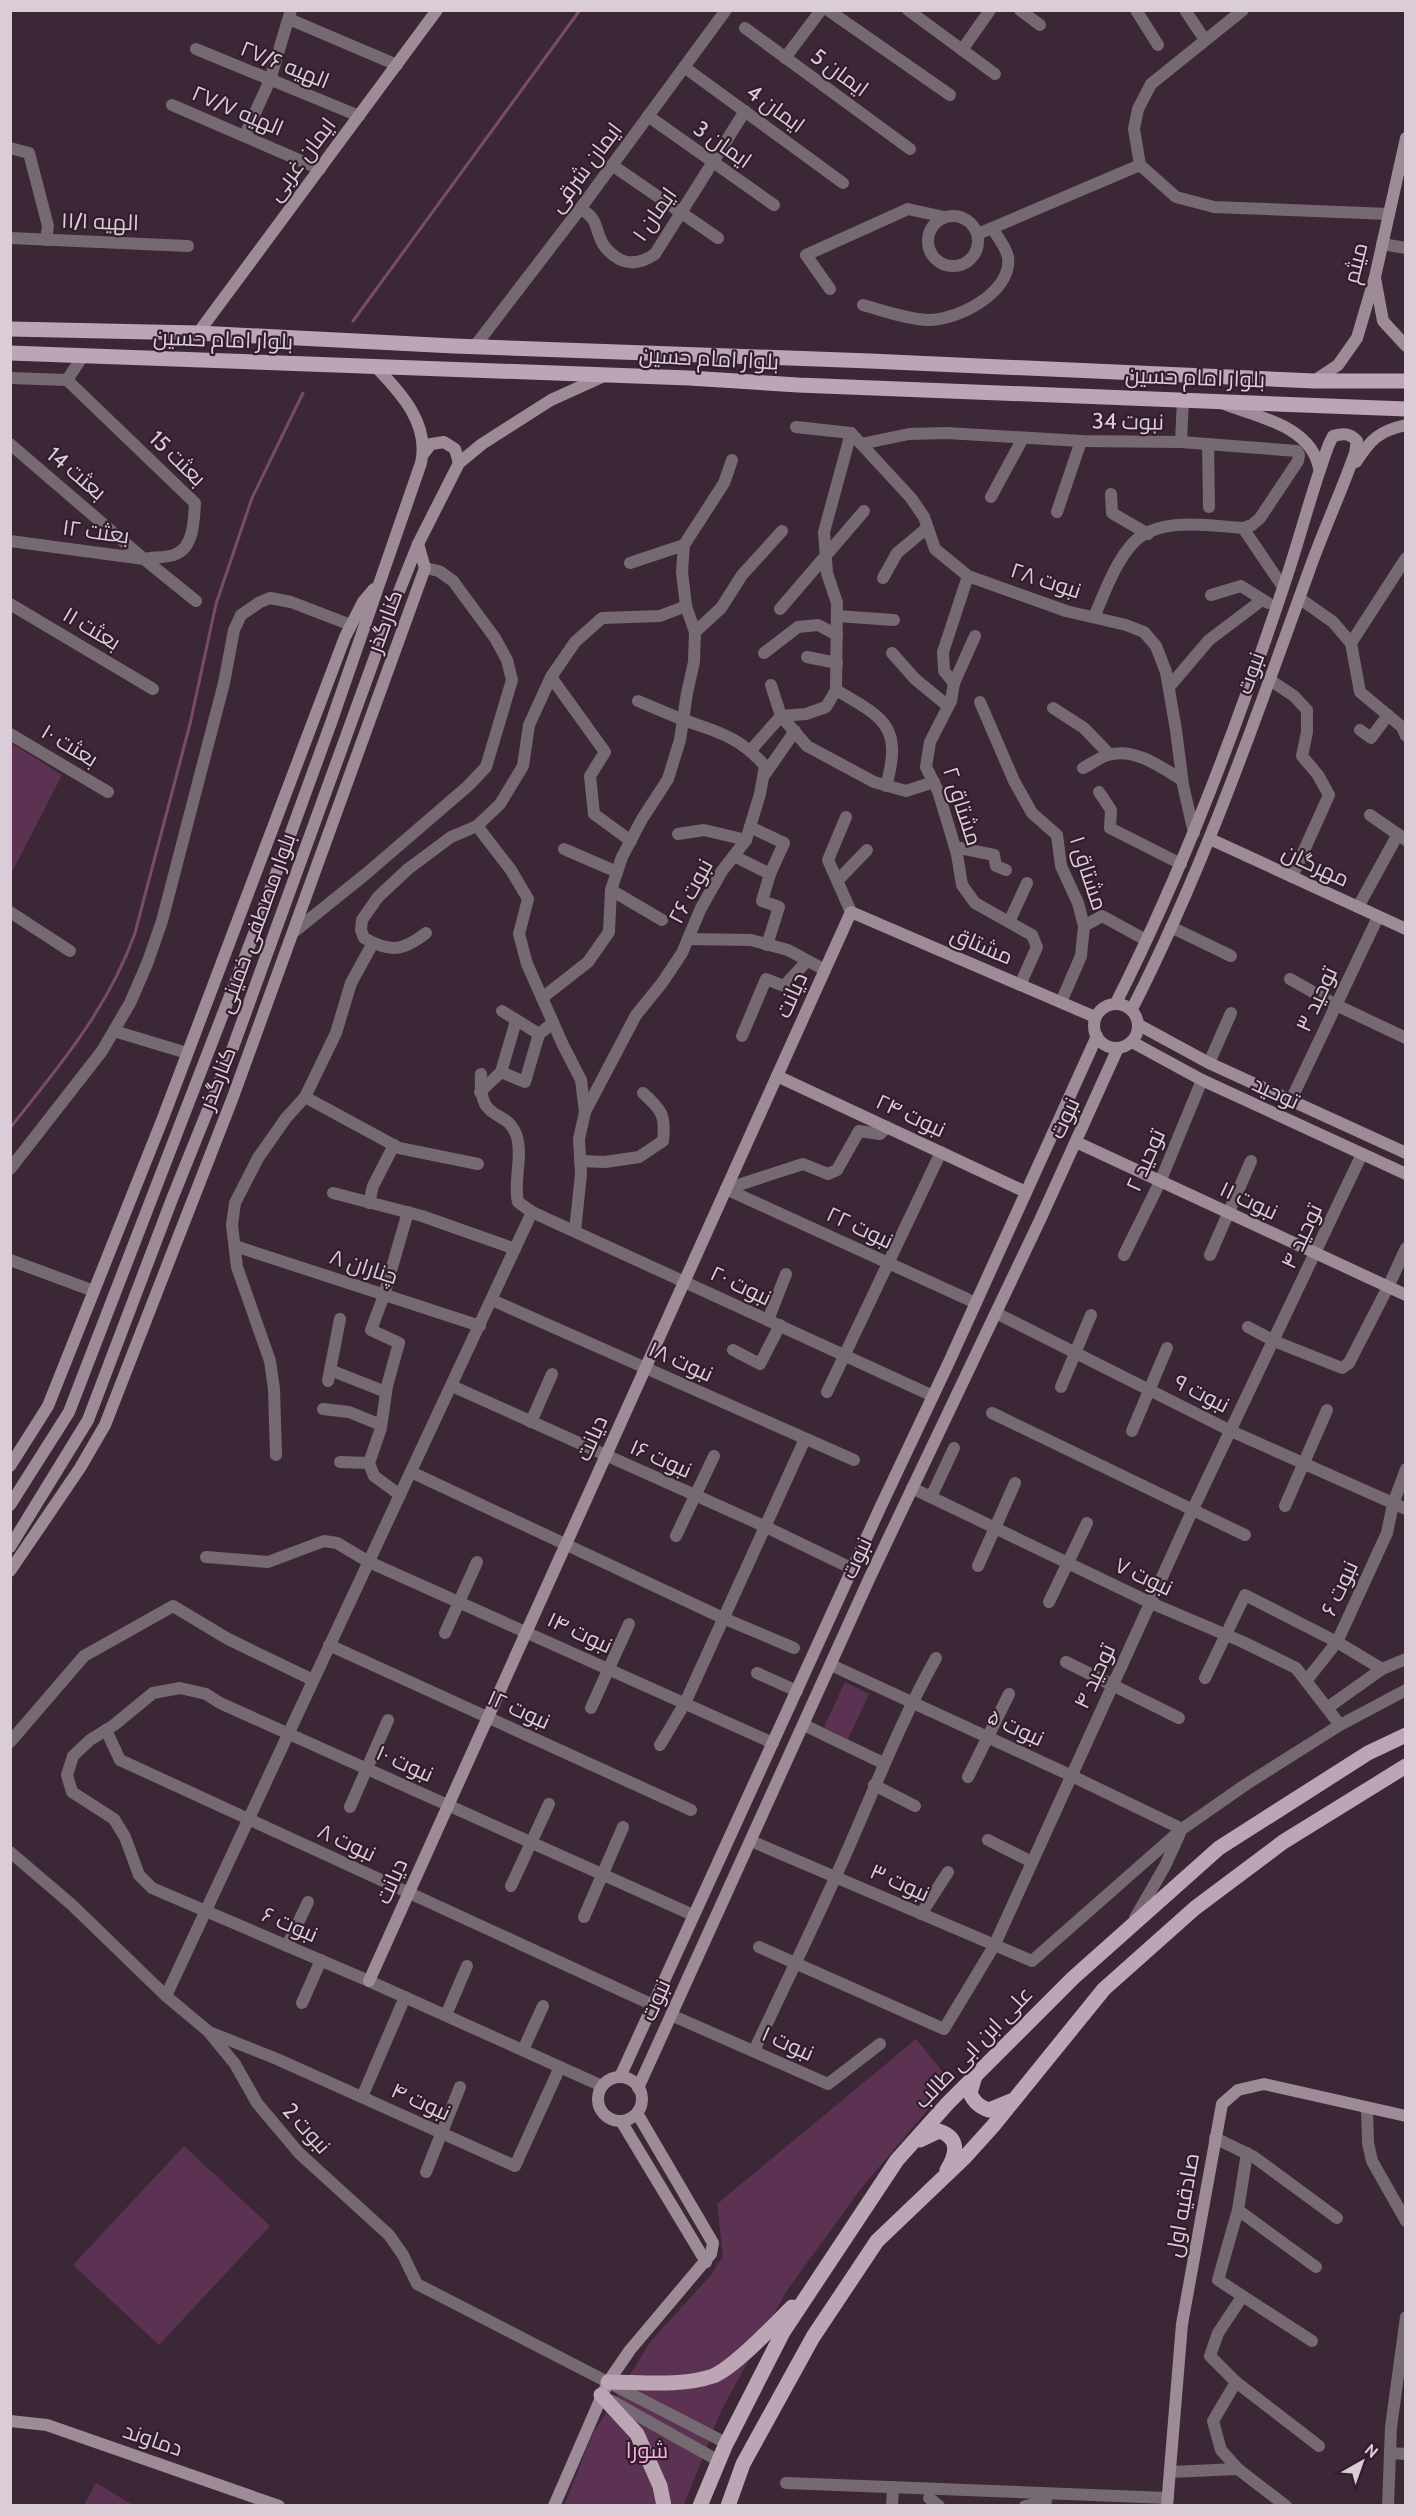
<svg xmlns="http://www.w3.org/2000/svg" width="1416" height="2516" font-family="Cabin,Cairo,sans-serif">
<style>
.green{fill:#5b3252}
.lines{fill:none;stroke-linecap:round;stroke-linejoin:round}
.stream{stroke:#784b6d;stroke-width:3}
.street{stroke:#756a72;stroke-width:12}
.secondary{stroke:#9d8b98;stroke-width:12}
.primary{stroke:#bca5b5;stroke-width:15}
.labels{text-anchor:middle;stroke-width:4.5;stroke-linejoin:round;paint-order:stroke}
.street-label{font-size:22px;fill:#dbcdd7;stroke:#321d2d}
.park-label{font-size:22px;fill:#f8afe6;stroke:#321d2d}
</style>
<rect width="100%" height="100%" fill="#3c2737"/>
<g class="green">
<polygon points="11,743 62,775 11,874"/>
<polygon points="845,1682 869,1694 848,1739 824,1727"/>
<polygon points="916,2039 951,2082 859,2191 786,2292 721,2411 684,2505 564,2506 592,2435 651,2341 710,2276 723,2256 717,2204"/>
<polygon points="184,2146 270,2226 159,2345 73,2265"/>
<polygon points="96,2483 133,2505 84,2505"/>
</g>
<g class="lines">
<g class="stream">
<polyline points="353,321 580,10"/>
<path d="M10,1128C59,1067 109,1007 135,933L190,724L216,604L252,498L303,393"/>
</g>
<g class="street">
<polyline points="828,10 950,95"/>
<polyline points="908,10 995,74"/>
<polyline points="1020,10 1040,25"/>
<polyline points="1136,10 1158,45"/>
<polyline points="1185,10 1205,40"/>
<polyline points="1243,10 1151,84 1138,109 1134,129 1140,165 1176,197 1214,207 1389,214"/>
<polyline points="289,19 397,65"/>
<polyline points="745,28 910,149"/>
<polyline points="196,49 359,116"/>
<polyline points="962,50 990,10"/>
<polyline points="785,58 821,10"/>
<polyline points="684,67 843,183"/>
<polyline points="172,105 320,169"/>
<polyline points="648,116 774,205"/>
<polyline points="245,135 270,80 291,10"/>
<polyline points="10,148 29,153 48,226 46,240"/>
<polyline points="612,165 718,238"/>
<path d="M580,209C600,218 594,232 605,247C620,265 636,267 655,254L745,111"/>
<circle cx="953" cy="241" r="25"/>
<polyline points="978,234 1140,165"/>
<polyline points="10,238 188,246"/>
<polyline points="1382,244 1406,248"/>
<polyline points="830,289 806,255 908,209 944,217"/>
<path d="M863,305C884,311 906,319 927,320C957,321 1013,292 1008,257C1006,247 997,236 992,228"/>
<polyline points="475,346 580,209 726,10"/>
<polyline points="10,378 67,380 83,356"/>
<polyline points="796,427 851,433 911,498 924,517 935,549 968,576 1066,611 1126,625 1144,632 1156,646 1166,672 1176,730 1183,785 1194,833"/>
<polyline points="1181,442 1183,399"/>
<path d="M10,444L144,559C153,557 168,558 176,554C194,547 194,519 195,503L67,380"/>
<polyline points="861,444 909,434 947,433 1081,441 1181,442 1297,451 1299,455 1298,461 1260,518 1252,525 1243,528"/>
<polyline points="1208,444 1209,507"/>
<polyline points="1111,494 1112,513 1148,534"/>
<polyline points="991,497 1023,438"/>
<polyline points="1057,512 1081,441"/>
<polyline points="10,541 144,559 196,601"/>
<polyline points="630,563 684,545"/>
<polyline points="968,576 943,652 944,671 954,683 951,701 930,742 926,767 938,791 945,814 957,854 962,885 975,903 1032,935 1037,947 1020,985"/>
<polyline points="883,578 897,553 927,528"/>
<polyline points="1211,595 1241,586 1268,603"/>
<polyline points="1299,598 1333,622 1351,643 1360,692 1402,727 1406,736"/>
<polyline points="10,604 153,689"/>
<polyline points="780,609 864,511"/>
<polyline points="837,616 894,620"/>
<path d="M1094,617C1105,592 1115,562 1134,542C1160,516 1211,526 1243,528L1283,587"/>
<polyline points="695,632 721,608 742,575 782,531"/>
<polyline points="1351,643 1406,558"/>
<polyline points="764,653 798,627 818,625 837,635"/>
<polyline points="892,653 915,679 948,706"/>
<polyline points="807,657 837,663"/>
<polyline points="551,677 605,752 590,776 594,814 631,841"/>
<polyline points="1270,680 1294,696 1307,710 1307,732 1302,756 1318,775 1329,795 1292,877"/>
<polyline points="954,683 975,636"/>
<polyline points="771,685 781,716 807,746 874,782 906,791 934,782"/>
<polyline points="1169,687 1209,640 1262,600"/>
<path d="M836,690C884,718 903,726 886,786"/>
<polyline points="980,702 1014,781 1032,813 1057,835 1061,866 1078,903 1084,926 1081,956 1061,1002"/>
<polyline points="1053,708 1084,728 1109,754"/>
<polyline points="1360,730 1371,738 1388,715"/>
<polyline points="10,734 108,792"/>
<polyline points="751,750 781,716 806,714 826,707 836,690 837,603 827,573 824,532 851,433"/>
<path d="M1083,768C1091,764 1100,757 1108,755C1134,747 1161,767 1182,780"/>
<polyline points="763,777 795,731"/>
<polyline points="1099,792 1111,810 1110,828 1181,864"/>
<polyline points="1370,815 1406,840"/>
<polyline points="846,817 828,860 851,912"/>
<polyline points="477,826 511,870 528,899 519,934 527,964 563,1045 581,1080 585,1112 579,1139 581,1174 575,1231"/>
<polyline points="750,827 784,843 770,874"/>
<polyline points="678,834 704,830 746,840"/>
<polyline points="955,847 994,855 996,866 1006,870"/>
<polyline points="564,849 617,872"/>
<polyline points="734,856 770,874 762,901 779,907 767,945"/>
<polyline points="838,880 867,850"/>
<polyline points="611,890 662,920"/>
<polyline points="1358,907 1398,834"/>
<polyline points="10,912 70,951"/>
<polyline points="1009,922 1027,883"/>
<polyline points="1084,926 1102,916 1146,940"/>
<polyline points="1171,927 1231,956"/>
<polyline points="295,931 367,873 468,786 486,767 512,680 507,660 495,638 453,581 439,571 425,568"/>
<path d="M426,933C402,952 389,952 364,938L361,930L362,920L378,897L408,869L451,837L477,826L500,804L523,766L529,725L551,677L575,642L602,618L660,616L686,606"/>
<polyline points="688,939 751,940 788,950 825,970"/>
<polyline points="1290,979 1336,1005 1406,1038"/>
<polyline points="542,998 588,962 609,932 611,890 622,857 642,819 668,779 680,740 687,693 694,662 695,632 686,606 682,572 684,545 724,483 732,460"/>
<polyline points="502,1011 539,1034 553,1023"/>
<polyline points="114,1031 187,1053"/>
<polyline points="742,1036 766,979 784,986 807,961"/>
<polyline points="1209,1063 1231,1013"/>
<polyline points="501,1072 525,1082 539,1034"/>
<path d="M481,1074C478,1127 507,1105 517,1137C523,1158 513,1181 518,1202L532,1212L933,1396"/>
<polyline points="480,1092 501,1072 516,1021"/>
<polyline points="305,1097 399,1148 478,1164"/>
<polyline points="1291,1100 1378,917"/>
<path d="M585,1112L636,1015L662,983L682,953L701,908L722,871L746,840L760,794L765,766C739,736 717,732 681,719C667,713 652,707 638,701"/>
<path d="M580,1161L605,1162L639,1157L663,1141C666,1116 662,1110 643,1093"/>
<polyline points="10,1169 102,1051 130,1003 147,964 162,921 224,683 234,630 241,615 260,602 270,598 291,602 351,625"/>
<polyline points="726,1189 976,1303"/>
<polyline points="726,1189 803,1164 828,1174 837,1170 859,1131 880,1134 887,1127"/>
<polyline points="333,1193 422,1216 515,1249"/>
<polyline points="369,1203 373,1186 394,1145"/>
<polyline points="235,1246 480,1326"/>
<polyline points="1124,1255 1160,1182 1202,1080"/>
<polyline points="1210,1255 1251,1161"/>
<polyline points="10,1260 94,1291"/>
<polyline points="492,1300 854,1460"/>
<polyline points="996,1313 1231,1431 1406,1509"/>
<polyline points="768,1320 786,1274"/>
<polyline points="1248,1327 1274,1341 1342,1368 1349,1363 1388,1287 1406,1248"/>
<polyline points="733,1350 760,1364 780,1325"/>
<polyline points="330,1370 386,1392"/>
<polyline points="328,1381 340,1319"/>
<polyline points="452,1386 764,1526 853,1569"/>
<polyline points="1061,1387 1091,1315"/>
<polyline points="827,1392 941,1152"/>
<polyline points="323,1409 349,1412 381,1425"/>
<polyline points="992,1413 1245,1535"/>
<polyline points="531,1422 552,1374"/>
<polyline points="1132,1431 1167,1348"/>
<polyline points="276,1455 274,1389 270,1361 237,1267 232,1225 235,1203 258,1158 286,1118 305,1097 336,1033 351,983 373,943"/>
<polyline points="340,1462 369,1463"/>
<polyline points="411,1472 723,1618 794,1648"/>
<polyline points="912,1488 1151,1603 1243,1642 1296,1668 1340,1725"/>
<polyline points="400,1495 374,1476 369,1463 381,1428 387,1386 399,1343 371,1330 384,1295 408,1212"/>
<polyline points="931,1497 954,1448"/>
<polyline points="1285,1506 1327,1410"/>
<polyline points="676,1536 714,1456"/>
<polyline points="206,1557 268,1562 324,1541 337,1543 369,1562 773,1743"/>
<polyline points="978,1566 1015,1483"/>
<polyline points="1049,1602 1087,1523"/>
<polyline points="445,1633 477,1562"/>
<polyline points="329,1645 691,1810"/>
<polyline points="1066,1662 1179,1718"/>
<polyline points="831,1665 1072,1776 1182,1829"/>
<polyline points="1382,1669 1406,1659"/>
<polyline points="757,1673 797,1691"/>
<polyline points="1205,1678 1245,1595 1337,1642 1382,1669 1327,1708"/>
<polyline points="1306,1681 1337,1642 1387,1533 1393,1504 1406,1469"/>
<polyline points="591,1708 629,1624"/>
<polyline points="804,1725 883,1763"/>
<polyline points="106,1730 120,1760 653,2005"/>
<polyline points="10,1742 84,1656 173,1606 228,1639 313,1680"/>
<polyline points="660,1745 685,1703 805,1439"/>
<polyline points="968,1777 1009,1694"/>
<polyline points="874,1785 915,1806"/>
<polyline points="350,1807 388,1720"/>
<polyline points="988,1840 1032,1862"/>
<polyline points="751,1841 1032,1961 1182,1829 1245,1785 1340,1725 1406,1690"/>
<polyline points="10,1852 71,1904 166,1996 208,2031 235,2064 257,2103 299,2153 389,2235 403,2255 417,2284 726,2443"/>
<polyline points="511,1886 549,1804"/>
<polyline points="921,1914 948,1872"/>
<polyline points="584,1917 623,1827"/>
<polyline points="1135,1918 1165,1866 1180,1833"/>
<polyline points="287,1946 308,1902"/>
<polyline points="759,1947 944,2029 994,1946 1193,1509 1362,1154"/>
<polyline points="166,1996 532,1212"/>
<polyline points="302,2003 321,1960"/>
<polyline points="446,2015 467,1966"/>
<polyline points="671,2015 828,2084 880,2044"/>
<polyline points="209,2032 277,2059 515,2166 560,2067"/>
<polyline points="523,2050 543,2006"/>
<path d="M754,2051C781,1993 809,1936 835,1878C869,1804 896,1729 936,1658"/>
<polyline points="602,2086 369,1981 152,1888 139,1875 125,1837 114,1819 72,1792 67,1775 73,1756 90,1740 114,1725 153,1693 180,1688 206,1694 220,1703 693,1915"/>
<polyline points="362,2097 405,1997"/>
<polyline points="1367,2108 1368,2143 1372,2161 1406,2221"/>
<polyline points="1215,2138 1254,2157 1337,2218"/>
<polyline points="426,2172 460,2087"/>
<polyline points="1238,2210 1247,2153"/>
<polyline points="1242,2297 1218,2333 1210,2356 1236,2382 1319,2446"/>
<polyline points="1312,2341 1218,2280 1238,2210 1316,2267"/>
<polyline points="1236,2382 1213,2421 1221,2450 1238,2469"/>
<polyline points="610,2400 719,2461"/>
<polyline points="1390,2453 1406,2454"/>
<polyline points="1170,2472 1238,2469 1286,2506"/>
<polyline points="786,2483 1168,2498"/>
<polyline points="929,2498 939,2506"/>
<polyline points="892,2506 893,2487"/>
<polyline points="1025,2506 1046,2501"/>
<polyline points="1388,2506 1391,2427 1406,2317"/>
</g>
<g class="secondary">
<polyline points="1375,278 1383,321 1406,346"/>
<polyline points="198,333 437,10"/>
<polyline points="1314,381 1338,365 1357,338 1375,277 1406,138"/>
<path d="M1224,404C1258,417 1311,426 1319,468"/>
<polyline points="424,453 431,444 444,442 455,449 459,463"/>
<path d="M1356,462C1371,439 1379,431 1406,425"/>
<polyline points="1210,839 1406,929"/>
<path d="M1116,1003C1183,870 1235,732 1282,591C1299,542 1311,492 1329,444L1333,436C1343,433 1350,433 1357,441L1355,453C1341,493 1323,531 1309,571C1255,720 1204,868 1132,1009"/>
<circle cx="1116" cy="1026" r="22"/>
<polyline points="1139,1025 1209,1063 1406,1153"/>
<polyline points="1132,1042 1202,1080 1406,1174"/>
<polyline points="777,1076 1026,1192"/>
<polyline points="1076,1142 1406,1295"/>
<polyline points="10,1466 48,1406 163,1118 345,637 363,602 374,589"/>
<path d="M10,1505L69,1412L255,931L331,723L421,463C430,424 401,393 376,367"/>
<polyline points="10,1547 88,1420 172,1199 232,1050 396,599 418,544 459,463 482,444 551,400 604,376"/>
<polyline points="10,1571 80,1468 105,1425 233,1097 425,568 418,544"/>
<polyline points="369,1981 851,912 1095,1017"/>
<polyline points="620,2077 880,1508 949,1362 1097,1036"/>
<circle cx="620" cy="2099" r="22"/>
<polyline points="638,2088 870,1577 1040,1220 1118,1048"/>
<polyline points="621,2121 706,2262"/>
<polyline points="10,2421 47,2425 279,2506"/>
<polyline points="554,2506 608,2382 630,2350 711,2254 713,2243 637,2113"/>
<polyline points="1167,2506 1182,2324 1222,2104 1238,2090 1264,2084 1406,2116"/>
</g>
<g class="primary">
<polyline points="10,329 198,333 454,346 870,361 1314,381 1406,381"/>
<polyline points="10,353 689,378 798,385 1406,409"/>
<path d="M975,2076L970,2093C974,2102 979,2107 989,2110L1011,2101"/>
<path d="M920,2140L939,2131C960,2138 957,2154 947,2170"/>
<path d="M608,2382C641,2382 681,2387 713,2376C734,2368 775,2324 792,2307"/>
<polyline points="601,2395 637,2434 660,2486 664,2506"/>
<polyline points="700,2506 725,2446 783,2332 897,2160 948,2103 1073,1978 1219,1848 1368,1753 1406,1735"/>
<polyline points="728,2506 743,2464 813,2337 877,2241 965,2157 993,2126 1104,1989 1195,1908 1283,1842 1406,1766"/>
</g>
</g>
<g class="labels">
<g class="street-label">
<text transform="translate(285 64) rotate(22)" y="8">الهیه ۲۷/۶</text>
<text transform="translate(840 72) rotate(36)" y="8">ایمان 5</text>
<text transform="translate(776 108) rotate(36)" y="8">ایمان 4</text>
<text transform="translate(238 110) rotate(23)" y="8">الهیه ۲۷/۷</text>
<text transform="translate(723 144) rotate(35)" y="8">ایمان 3</text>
<text transform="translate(301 159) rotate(-53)" y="8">ایمان غربی</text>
<text transform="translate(585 167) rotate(-53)" y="8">ایمان شرقی</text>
<text transform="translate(654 214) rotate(-55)" y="8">ایمان ۱</text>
<text transform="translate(100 221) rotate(2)" y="8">الهیه ۱۱/۱</text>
<text transform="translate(1355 263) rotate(-76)" y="8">میثم</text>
<text transform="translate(223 339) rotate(2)" y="8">بلوار امام حسین</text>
<text transform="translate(709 358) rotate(3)" y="8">بلوار امام حسین</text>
<text transform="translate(1195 377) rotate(2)" y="8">بلوار امام حسین</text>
<text transform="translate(1128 421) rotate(1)" y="8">نبوت 34</text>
<text transform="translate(178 458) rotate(44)" y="8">بعثت 15</text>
<text transform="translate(77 473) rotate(40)" y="8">بعثت 14</text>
<text transform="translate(96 531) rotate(8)" y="8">بعثت ۱۲</text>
<text transform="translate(1046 580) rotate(18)" y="8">نبوت ۲۸</text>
<text transform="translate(384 621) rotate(-70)" y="8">کنارگذر</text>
<text transform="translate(92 628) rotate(31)" y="8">بعثت ۱۱</text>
<text transform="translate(1250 673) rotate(-70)" y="8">نبوت</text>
<text transform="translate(70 745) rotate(31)" y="8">بعثت ۱۰</text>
<text transform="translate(963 806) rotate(72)" y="8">مشتاق ۲</text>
<text transform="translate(1316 865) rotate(25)" y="8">مهرگان</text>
<text transform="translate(1089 873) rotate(72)" y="8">مشتاق ۱</text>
<text transform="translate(690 891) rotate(-62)" y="8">نبوت ۲۶</text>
<text transform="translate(256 923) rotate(-70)" y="8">بلوار مصطفی خمینی</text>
<text transform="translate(982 945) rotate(23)" y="8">مشتاق</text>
<text transform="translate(791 995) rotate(-66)" y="8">دیانت</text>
<text transform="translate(1316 999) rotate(-65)" y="8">توحید ۳</text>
<text transform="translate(217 1078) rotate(-69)" y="8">کنارگذر</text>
<text transform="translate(1276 1092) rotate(25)" y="8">توحید</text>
<text transform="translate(911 1115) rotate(25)" y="8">نبوت ۲۴</text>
<text transform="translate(1064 1118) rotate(-65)" y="8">نبوت</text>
<text transform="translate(1145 1160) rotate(-66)" y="8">توحید ۲</text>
<text transform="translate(1249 1200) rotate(25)" y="8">نبوت ۱۱</text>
<text transform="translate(860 1227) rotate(25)" y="8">نبوت ۲۲</text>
<text transform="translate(1301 1236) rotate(-65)" y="8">توحید ۴</text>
<text transform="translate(364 1266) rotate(18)" y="8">چناران ۸</text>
<text transform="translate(741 1285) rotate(25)" y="8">نبوت ۲۰</text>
<text transform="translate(681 1361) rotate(24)" y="8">نبوت ۱۸</text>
<text transform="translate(1202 1393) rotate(27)" y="8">نبوت ۹</text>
<text transform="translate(591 1438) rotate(-66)" y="8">دیانت</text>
<text transform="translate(661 1458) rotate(24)" y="8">نبوت ۱۶</text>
<text transform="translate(856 1558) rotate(-65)" y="8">نبوت</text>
<text transform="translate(1144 1576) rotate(25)" y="8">نبوت ۷</text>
<text transform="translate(1339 1588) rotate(-65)" y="8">نبوت ۶</text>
<text transform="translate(580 1632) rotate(25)" y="8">نبوت ۱۴</text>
<text transform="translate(1094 1676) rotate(-65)" y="8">توحید ۴</text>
<text transform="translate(519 1709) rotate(24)" y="8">نبوت ۱۲</text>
<text transform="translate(1016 1727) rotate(25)" y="8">نبوت ۵</text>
<text transform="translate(405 1763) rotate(24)" y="8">نبوت ۱۰</text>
<text transform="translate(347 1842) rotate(25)" y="8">نبوت ۸</text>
<text transform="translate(391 1881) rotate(-66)" y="8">دیانت</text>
<text transform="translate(900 1882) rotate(24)" y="8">نبوت ۳</text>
<text transform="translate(290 1924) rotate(23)" y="8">نبوت ۶</text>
<text transform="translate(655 2000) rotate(-66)" y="8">نبوت</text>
<text transform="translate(788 2043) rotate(24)" y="8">نبوت ۱</text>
<text transform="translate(973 2047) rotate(-46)" y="8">علی ابن ابی طالب</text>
<text transform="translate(421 2101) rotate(24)" y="8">نبوت ۴</text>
<text transform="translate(307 2128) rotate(48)" y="8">نبوت 2</text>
<text transform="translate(1182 2205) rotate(-80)" y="8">صادقیه اول</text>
<text transform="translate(153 2439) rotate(19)" y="8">دماوند</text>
</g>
<g class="park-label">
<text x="647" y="2458">شورا</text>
</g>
</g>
<rect width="1416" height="2516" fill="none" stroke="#dbcdd7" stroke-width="24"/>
<g transform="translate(1362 2462) rotate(40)" stroke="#321d2d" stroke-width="4.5" paint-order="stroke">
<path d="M0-4.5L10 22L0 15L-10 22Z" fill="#dbcdd7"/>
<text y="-9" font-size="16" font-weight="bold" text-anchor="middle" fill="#dbcdd7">N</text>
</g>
</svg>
